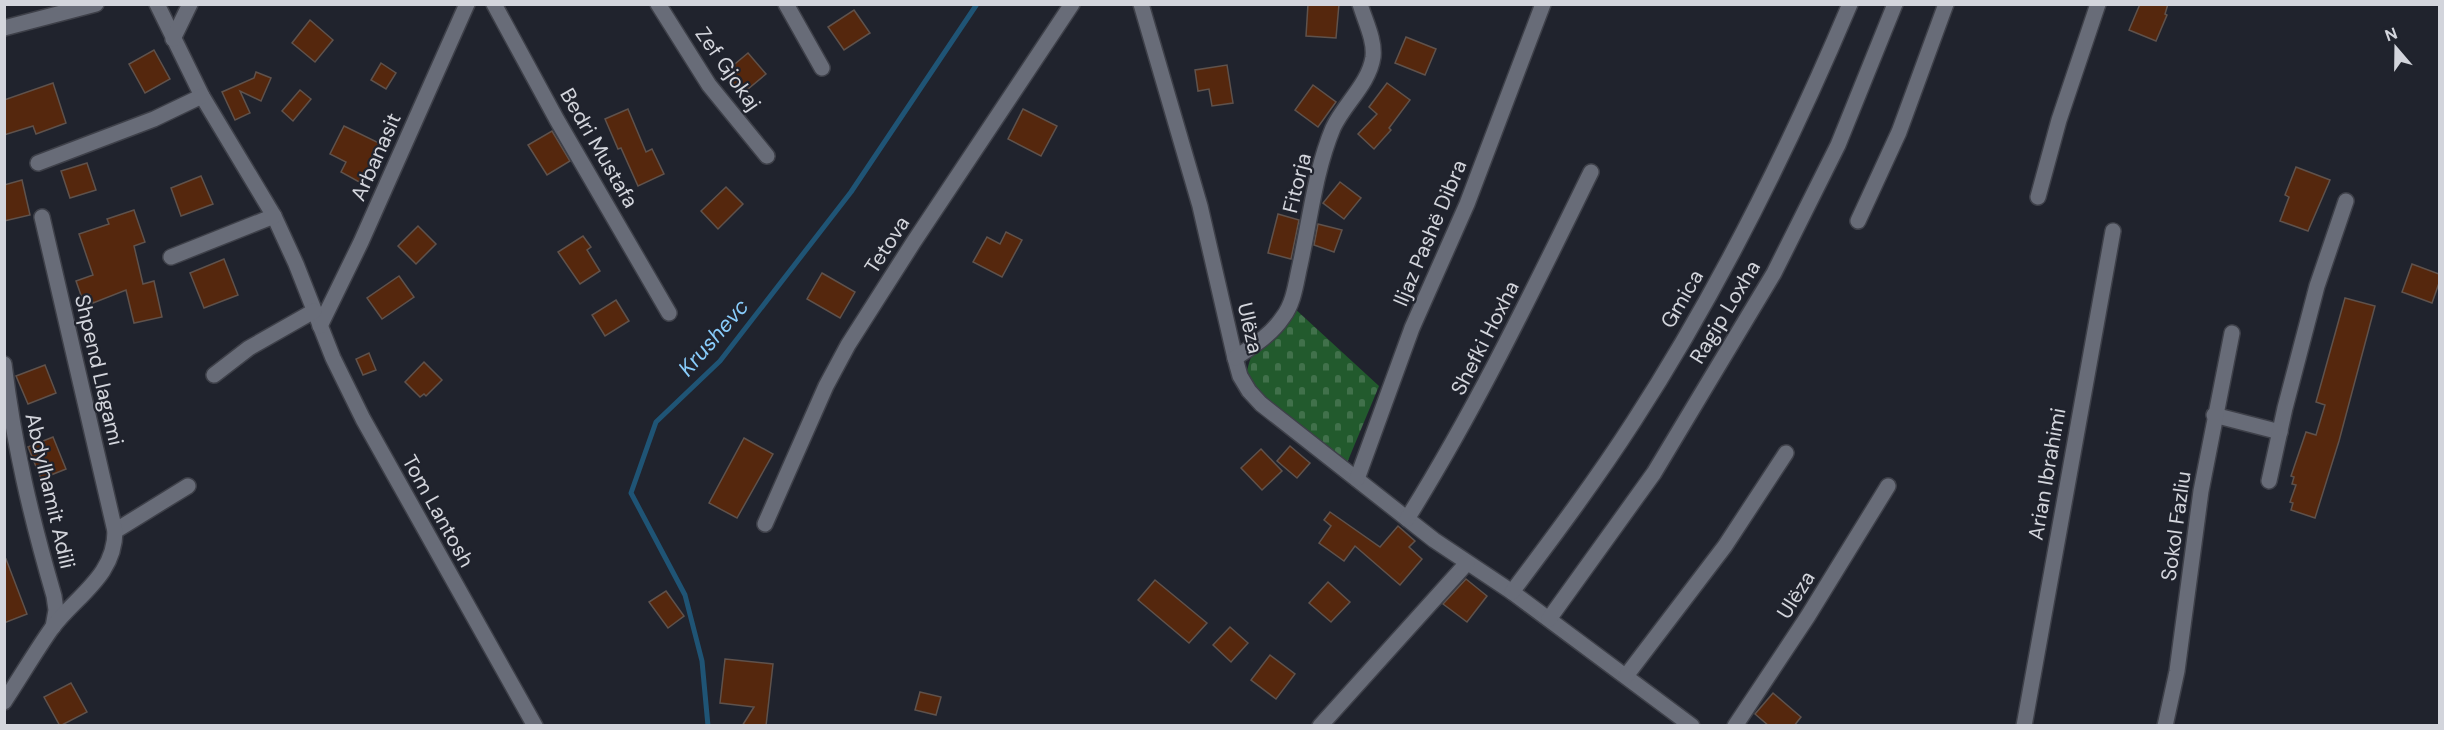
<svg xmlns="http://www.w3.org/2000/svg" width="2444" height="730" font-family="'DM Sans',sans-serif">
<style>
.cemetery{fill:url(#cemetery-stones)}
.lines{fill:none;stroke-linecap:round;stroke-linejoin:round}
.stream{stroke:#1f5475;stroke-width:5}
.building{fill:#55270d;stroke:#5f524c;stroke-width:1.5}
.minor-casing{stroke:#3e4049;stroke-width:18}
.minor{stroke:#686c78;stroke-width:15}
.labels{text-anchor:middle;stroke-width:4.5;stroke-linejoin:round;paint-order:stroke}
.street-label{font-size:21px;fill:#d3d5dc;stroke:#20232d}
.water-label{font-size:22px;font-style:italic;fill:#88ccfb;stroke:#20232d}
</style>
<defs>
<pattern id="cemetery-stones" width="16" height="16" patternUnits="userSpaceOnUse" patternTransform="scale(1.5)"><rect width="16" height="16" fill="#225a2d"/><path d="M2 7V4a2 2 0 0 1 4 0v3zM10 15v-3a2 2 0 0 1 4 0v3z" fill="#41714b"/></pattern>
</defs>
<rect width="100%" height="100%" fill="#20232d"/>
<path class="cemetery" d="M1293,307L1379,386L1347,463L1278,415L1246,376C1251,353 1254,344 1277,336Z"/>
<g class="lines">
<polyline class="stream" points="708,726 702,661 685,595 631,493 656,422 720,361 851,192 977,4"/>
</g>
<g class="building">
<polygon points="1308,4 1339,4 1336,38 1306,36"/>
<polygon points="2140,4 2168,4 2165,14 2167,15 2156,41 2129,30"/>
<polygon points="854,10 870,33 844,50 828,27"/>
<polygon points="310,20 333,40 315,62 292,43"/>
<polygon points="1406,37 1436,49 1425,75 1395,63"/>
<polygon points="154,50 170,79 145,93 129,64"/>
<polygon points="748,53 766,74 742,94 724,73"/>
<polygon points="381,63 396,73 386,89 371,80"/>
<polygon points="1227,65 1233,103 1212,106 1209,89 1198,91 1195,70"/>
<polygon points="256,72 271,78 261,101 240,91 250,113 235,120 222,92 254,78"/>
<polygon points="53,83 66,123 36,134 33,126 4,135 4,100"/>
<polygon points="1387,83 1410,100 1389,128 1391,130 1374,149 1358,134 1377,114 1369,107"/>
<polygon points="1313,85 1336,102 1318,127 1295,110"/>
<polygon points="300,90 311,99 293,121 282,111"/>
<polygon points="628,109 646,152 652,149 664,174 638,186 621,148 618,149 605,119"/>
<polygon points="1023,109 1057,126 1041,156 1008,139"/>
<polygon points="344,126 381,144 361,183 341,172 346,162 330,154"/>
<polygon points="552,131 570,161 547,175 528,145"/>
<polygon points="87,163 96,190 70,198 61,171"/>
<polygon points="2296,167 2330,180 2308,231 2280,221 2289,197 2285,195"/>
<polygon points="201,176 213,204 181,216 171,188"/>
<polygon points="22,180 30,215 4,221 4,185"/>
<polygon points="1340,182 1361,198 1344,219 1323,203"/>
<polygon points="726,187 743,204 718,229 701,211"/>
<polygon points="134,210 145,242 134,246 143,284 154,281 162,317 134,323 126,290 93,303 90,295 82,298 76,281 93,275 79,234 109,224 107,219"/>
<polygon points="1278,214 1299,220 1291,259 1268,253"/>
<polygon points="1318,224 1342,230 1334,252 1314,245"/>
<polygon points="418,226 436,244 416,264 398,246"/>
<polygon points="1006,232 1022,240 1002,277 973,262 987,237 1000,244"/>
<polygon points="583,236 591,247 587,250 600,271 580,284 558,252"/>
<polygon points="224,259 238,295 204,308 190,273"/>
<polygon points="2412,264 2439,274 2439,283 2432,303 2402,292"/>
<polygon points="822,273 855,292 840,318 807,299"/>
<polygon points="399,276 414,297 382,319 367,298"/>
<polygon points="2345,298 2375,306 2339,441 2315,518 2291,510 2293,503 2290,502 2296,485 2292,484 2294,477 2291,476 2306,432 2316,435 2325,405 2316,402"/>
<polygon points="616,300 629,321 605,336 592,315"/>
<polygon points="369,353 376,370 363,375 356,359"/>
<polygon points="424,362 442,380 426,396 424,394 420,397 405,382"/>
<polygon points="45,365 56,393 28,404 16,376"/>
<polygon points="53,437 66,469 41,479 28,447"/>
<polygon points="744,438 773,454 737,518 709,503"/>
<polygon points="1290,446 1310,463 1297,478 1277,461"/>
<polygon points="1261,449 1282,471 1262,490 1241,468"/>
<polygon points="1330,512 1380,547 1398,526 1415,541 1409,547 1422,559 1400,585 1355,546 1344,561 1319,543 1331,526 1324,520"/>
<polygon points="6,559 27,614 4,623 4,560"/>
<polygon points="1466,579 1487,596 1467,622 1443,604"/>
<polygon points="1155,580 1207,623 1189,643 1138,600"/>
<polygon points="1328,582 1350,602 1331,622 1309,603"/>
<polygon points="666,591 684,616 668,628 649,602"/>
<polygon points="1230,627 1248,643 1231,662 1213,645"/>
<polygon points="1270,655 1295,674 1276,699 1251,680"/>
<polygon points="725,659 773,664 766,726 742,726 754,707 720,703"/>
<polygon points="71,683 87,712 60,726 44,697"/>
<polygon points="920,692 941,697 936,715 915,710"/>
<polygon points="1773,693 1801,717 1794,726 1769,726 1755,714"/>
</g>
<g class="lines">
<g class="minor-casing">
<g id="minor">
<polyline points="157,4 202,96 274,216 296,264 333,358 363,419 535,726"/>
<polyline points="494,4 557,120 669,313"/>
<polyline points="658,4 709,85 767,156"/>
<polyline points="786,4 822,68"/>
<polyline points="1141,4 1200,206 1235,358 1240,376 1249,391 1261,404 1434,540 1512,592 1692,726"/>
<polyline points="4,28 96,4"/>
<polyline points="173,39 190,4"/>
<polyline points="38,163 154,119 202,96"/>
<polyline points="2038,197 2059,120 2098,4"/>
<polyline points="1858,221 1899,132 1946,4"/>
<polyline points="171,257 274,216"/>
<polyline points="320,326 361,242 467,4"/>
<path d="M1235,358C1253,346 1271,335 1283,317C1294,303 1296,282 1300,265C1310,220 1315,171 1333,128C1344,104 1369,84 1373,57C1375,40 1365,21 1360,4"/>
<path d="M4,364C14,446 31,517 54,596L56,610L53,627"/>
<polyline points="214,375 249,348 314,311"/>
<polyline points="2214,415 2280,432"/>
<polyline points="1357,479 1412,328 1467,204 1543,4"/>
<polyline points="2269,481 2285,408 2317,286 2346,201"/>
<path d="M1407,519C1477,407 1533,290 1591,172"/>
<polyline points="765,524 826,386 848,345 913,243 1072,4"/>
<polyline points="115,531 188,486"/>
<path d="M1512,592C1554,536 1596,480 1634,421C1719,290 1789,148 1850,4"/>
<polyline points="1549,619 1654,473 1774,273 1838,145 1895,4"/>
<polyline points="1626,676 1725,546 1786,453"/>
<path d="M4,702C20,678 35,652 52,628C76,596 115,576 115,531L42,217"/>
<polyline points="1320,726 1467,563"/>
<polyline points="1735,726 1808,616 1888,486"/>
<polyline points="2024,726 2113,231"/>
<polyline points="2165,726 2177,671 2201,491 2232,333"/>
</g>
</g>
<use href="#minor" class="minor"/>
</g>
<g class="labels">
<g class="street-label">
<text transform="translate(728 69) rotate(55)" y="7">Zef Gjokaj</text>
<text transform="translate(599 148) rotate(60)" y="7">Bedri Mustafa</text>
<text transform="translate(376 157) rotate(-66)" y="7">Arbanasit</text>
<text transform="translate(1297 183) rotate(-76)" y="7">Fitorja</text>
<text transform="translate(1430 233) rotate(-67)" y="7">Iljaz Pashë Dibra</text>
<text transform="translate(887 245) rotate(-57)" y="7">Tetova</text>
<text transform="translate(1682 299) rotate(-60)" y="7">Gmica</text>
<text transform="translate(1725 312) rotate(-59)" y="7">Ragip Loxha</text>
<text transform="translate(1250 328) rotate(77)" y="7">Ulëza</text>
<text transform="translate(1485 338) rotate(-63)" y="7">Shefki Hoxha</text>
<text transform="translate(99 370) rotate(77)" y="7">Shpend Llagami</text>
<text transform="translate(2047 474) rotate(-80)" y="7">Arian Ibrahimi</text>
<text transform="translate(50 491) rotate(77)" y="7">Abdylhamit Adili</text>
<text transform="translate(438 511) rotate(61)" y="7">Tom Lantosh</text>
<text transform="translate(2176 526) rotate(-82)" y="7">Sokol Fazliu</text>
<text transform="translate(1796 595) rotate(-58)" y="7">Ulëza</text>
</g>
<g class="water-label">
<text transform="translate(713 337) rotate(-49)" y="8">Krushevc</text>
</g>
</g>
<rect width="2444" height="730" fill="none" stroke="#d3d5dc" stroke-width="12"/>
<g transform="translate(2396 48) rotate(340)" stroke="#20232d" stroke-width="4.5" paint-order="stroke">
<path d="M0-4.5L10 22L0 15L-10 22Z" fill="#d3d5dc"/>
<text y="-9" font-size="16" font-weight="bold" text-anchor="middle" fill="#d3d5dc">N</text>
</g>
</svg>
